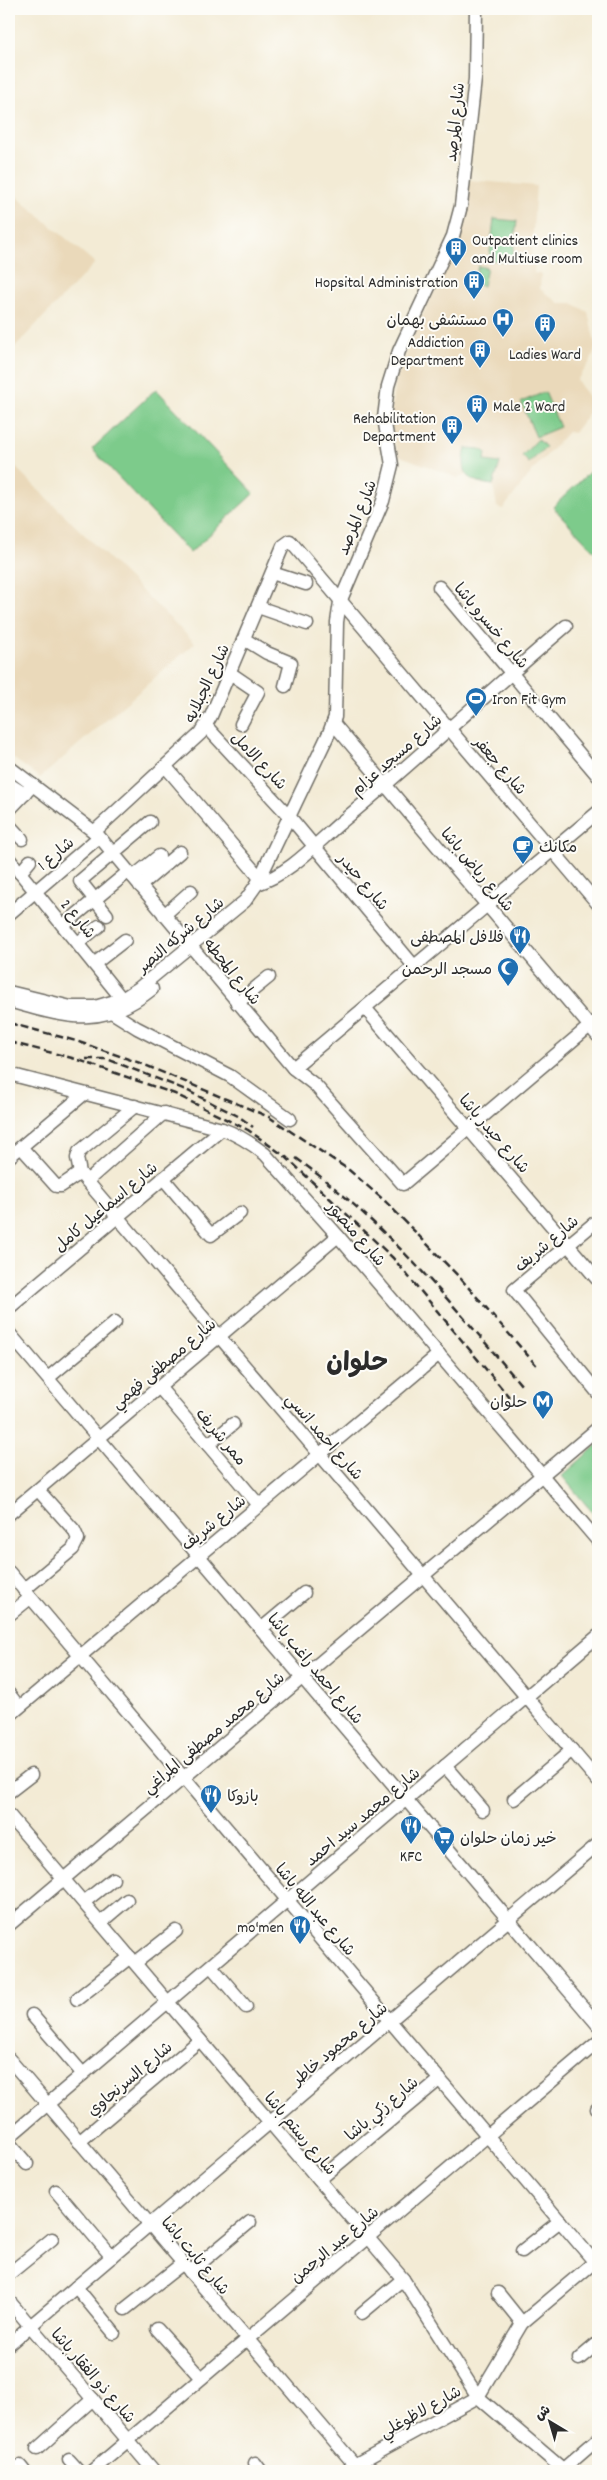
<svg xmlns="http://www.w3.org/2000/svg" width="607" height="2480" font-family="Dekko,'Playpen Sans Arabic',sans-serif">
<style>
.built{fill:#ead9ba}
.green{fill:#7dcb8b;stroke:#547b5b}
.lines{fill:none;stroke-linecap:round;stroke-linejoin:round}
.minor-casing{stroke:#716e66;stroke-width:15}
.minor{stroke:#fff;stroke-width:12}
.rail{stroke:#2b2b2b;stroke-width:2.5;stroke-dasharray:8 4;stroke-linecap:butt}
.labels{text-anchor:middle;stroke-width:4;stroke-linejoin:round;paint-order:stroke}
.street-label{font-size:16px;fill:#2b2b2b;stroke:#fdfcf7}
.poi-label{font-size:16px;fill:#2b2b2b;stroke:#fdfcf7;text-anchor:end}
.town-label{font-size:26px;font-weight:bold;fill:#2b2b2b;stroke:#fdfcf7}
</style>
<rect width="100%" height="100%" fill="#fdfcf7"/>
<filter id="ink" filterUnits="userSpaceOnUse"><feTurbulence type="fractalNoise" baseFrequency=".02" numOctaves="2"/><feDisplacementMap in="SourceGraphic" scale="10" xChannelSelector="R" yChannelSelector="G"/><feConvolveMatrix kernelMatrix="1 2 1 2 8 2 1 2 1" color-interpolation-filters="sRGB"/></filter>
<filter id="wash" filterUnits="userSpaceOnUse"><feTurbulence type="fractalNoise" baseFrequency=".0096" numOctaves="4" result="noise"/><feDisplacementMap in="SourceGraphic" scale="20" xChannelSelector="R" yChannelSelector="G"/><feGaussianBlur stdDeviation="1.12" result="paint"/><feColorMatrix in="noise" values="0 0 0 0 0 0 0 0 0 0 0 0 0 0 0 0 0 1.4 0 .05"/><feComposite in="paint" operator="in"/></filter>
<g filter="url(#wash)">
<rect width="100%" height="100%" fill="#f3ebd5"/>
<g class="built">
<polygon points="469,180 536,186 531,257 535,263 534,273 541,274 540,289 559,303 572,303 588,312 596,347 590,362 577,380 594,406 574,433 568,432 533,470 503,509 497,507 493,485 480,483 467,475 458,478 398,455 390,423 394,386 416,329 454,251"/>
<polygon points="9,190 95,263 9,353"/>
<polygon points="9,461 195,643 40,778 9,755"/>
</g>
<g class="green">
<polygon points="494,219 517,221 512,262 489,260"/>
<polygon points="478,266 487,268 483,286 473,284"/>
<polygon points="156,389 254,493 190,553 92,449"/>
<polygon points="545,392 560,427 536,437 521,402"/>
<polygon points="538,439 546,447 529,463 522,456"/>
<path d="M466,448L480,449L486,452L485,461L500,463L493,485C467,482 460,473 466,448Z"/>
<polygon points="598,464 598,555 553,507"/>
<polygon points="598,1444 598,1519 562,1476"/>
</g>
</g>
<g filter="url(#ink)">
<g class="lines">
<g class="minor-casing">
<g id="minor">
<polyline points="272,573 306,584"/>
<polyline points="439,587 598,776"/>
<polyline points="258,607 307,624"/>
<polyline points="244,639 267,653 291,663 285,686"/>
<polyline points="230,673 258,692 241,724"/>
<polyline points="333,723 598,1036"/>
<polyline points="206,726 289,816 414,966"/>
<polyline points="9,767 97,834 293,1068 315,1085 403,1184 598,1019"/>
<polyline points="166,767 260,878"/>
<polyline points="9,784 25,794"/>
<polyline points="9,810 33,785"/>
<polyline points="9,825 22,839"/>
<polyline points="94,832 201,733 211,716 283,546 290,541 598,904"/>
<polyline points="9,859 122,999"/>
<polyline points="20,873 30,861"/>
<polyline points="133,877 159,856"/>
<path d="M257,884C288,875 315,845 339,824C417,760 489,691 566,626"/>
<polyline points="140,886 180,852"/>
<polyline points="9,914 99,837"/>
<polyline points="107,915 80,881 150,822"/>
<polyline points="164,915 191,891"/>
<polyline points="64,925 128,872"/>
<polyline points="78,943 99,926"/>
<polyline points="94,964 125,940"/>
<polyline points="9,992 71,1007 95,1007 122,999 139,988 245,901 257,884 329,733 335,717 337,622 340,602 383,501 392,465 384,418 388,386 399,351 453,236 461,206 475,79 476,9"/>
<path d="M9,1001C66,1017 101,1030 152,989"/>
<polyline points="237,1003 269,977"/>
<polyline points="365,1008 598,1280"/>
<polyline points="113,1013 137,1028 230,1076 290,1119"/>
<polyline points="293,1068 598,812"/>
<path d="M9,1074L222,1129C239,1135 251,1143 265,1154L338,1236L598,1541"/>
<polyline points="21,1147 56,1186 61,1186 80,1173 598,1781"/>
<polyline points="9,1157 84,1094"/>
<polyline points="80,1173 77,1158 79,1152 135,1106"/>
<polyline points="163,1178 211,1235 240,1213"/>
<polyline points="87,1181 164,1113"/>
<polyline points="598,1220 514,1290 598,1393"/>
<polyline points="9,1308 222,1129"/>
<polyline points="9,1333 598,2025"/>
<polyline points="48,1378 115,1322"/>
<polyline points="159,1387 259,1505"/>
<polyline points="208,1445 233,1424"/>
<polyline points="9,1514 338,1236"/>
<polyline points="9,1572 598,2266"/>
<polyline points="24,1590 73,1549 78,1539 74,1530 38,1490"/>
<polyline points="9,1615 30,1598"/>
<polyline points="261,1629 304,1593"/>
<polyline points="9,1694 19,1707"/>
<polyline points="9,1716 439,1354"/>
<polyline points="445,1766 483,1810"/>
<polyline points="9,1792 31,1775"/>
<polyline points="514,1799 572,1750"/>
<polyline points="9,1815 403,2279 478,2397 565,2471"/>
<polyline points="84,1902 113,1879"/>
<polyline points="101,1922 127,1900"/>
<polyline points="9,1925 598,1428"/>
<polyline points="135,1963 176,1931"/>
<polyline points="211,1966 246,2007"/>
<polyline points="77,1999 130,1957"/>
<polyline points="32,2015 83,2074"/>
<polyline points="9,2059 360,2471"/>
<polyline points="597,2109 598,2108"/>
<polyline points="9,2137 598,1636"/>
<polyline points="79,2142 200,2040"/>
<polyline points="9,2143 27,2164"/>
<polyline points="319,2180 440,2079"/>
<polyline points="56,2191 112,2257"/>
<polyline points="522,2251 560,2221"/>
<polyline points="190,2272 250,2222"/>
<polyline points="9,2274 52,2239"/>
<polyline points="76,2287 114,2333"/>
<polyline points="498,2293 522,2323"/>
<polyline points="9,2301 154,2471"/>
<polyline points="125,2309 183,2263"/>
<polyline points="362,2313 403,2279"/>
<polyline points="157,2329 201,2378"/>
<polyline points="9,2344 598,1844"/>
<polyline points="579,2359 598,2343"/>
<polyline points="37,2449 93,2399"/>
<polyline points="69,2460 79,2471"/>
<polyline points="255,2463 261,2471"/>
<polyline points="20,2466 24,2471"/>
<polyline points="92,2471 598,2042"/>
<polyline points="347,2471 354,2465 478,2397 522,2323 598,2259"/>
<polyline points="561,2471 598,2439"/>
</g>
</g>
<use href="#minor" class="minor"/>
<g class="rail">
<polyline points="9,1023 76,1041 140,1063 269,1117 349,1170 386,1202 461,1279 537,1366"/>
<polyline points="9,1042 76,1059 175,1094 248,1130 286,1157 393,1258 510,1398"/>
<polyline points="86,1059 107,1059 186,1090 238,1116 253,1127"/>
<path d="M296,1158C383,1221 453,1304 522,1386"/>
</g>
</g>
</g>
<defs>
<g id="building-pin" transform="scale(1.125)"><path d="M0 17L-7.5 6A9.5 9.5 0 1 1 7.5 6Z" fill="#1f6fb2" stroke="#fdfcf7"/><path d="M-4-6H4V6H1V3H-1V6H-4ZM-2.5-4.3h1.7v1.8h-1.7ZM.8-4.3h1.7v1.8H.8ZM-2.5-1h1.7V.8h-1.7ZM.8-1h1.7V.8H.8Z" fill="#fff"/></g>
<g id="hospital-pin" transform="scale(1.125)"><path d="M0 17L-7.5 6A9.5 9.5 0 1 1 7.5 6Z" fill="#1f6fb2" stroke="#fdfcf7"/><path d="M-5-5h3v3.5h4V-5h3V5h-3V1.5h-4V5h-3Z" fill="#fff"/></g>
<g id="stadium-pin" transform="scale(1.125)"><path d="M0 17L-7.5 6A9.5 9.5 0 1 1 7.5 6Z" fill="#1f6fb2" stroke="#fdfcf7"/><path d="M0-5a6.5 5 0 1 0 0 10a6.5 5 0 1 0 0-10ZM-3.5-1.8h7v3.6h-7Z" fill="#fff"/></g>
<g id="cafe-pin" transform="scale(1.125)"><path d="M0 17L-7.5 6A9.5 9.5 0 1 1 7.5 6Z" fill="#1f6fb2" stroke="#fdfcf7"/><path d="M-5.5-4.5H6V0H3Q3 3.5 0 3.5H-2.5Q-5.5 3.5-5.5 0ZM3-3.2v2h1.7v-2ZM-6 4.5H4V6H-6Z" fill="#fff"/></g>
<g id="restaurant-pin" transform="scale(1.125)"><path d="M0 17L-7.5 6A9.5 9.5 0 1 1 7.5 6Z" fill="#1f6fb2" stroke="#fdfcf7"/><path d="M-5-6h1v4h1v-4h1v4h1v-4h1v5L-1.5 .5V6h-2V.5L-5-1ZM5-6V6H3V1.5H1.5Q1.5-4 5-6Z" fill="#fff"/></g>
<g id="mosque-pin" transform="scale(1.125)"><path d="M0 17L-7.5 6A9.5 9.5 0 1 1 7.5 6Z" fill="#1f6fb2" stroke="#fdfcf7"/><path d="M3.5-4.9A6 6 0 1 0 3.5 4.9A5 5 0 1 1 3.5-4.9Z" fill="#fff"/></g>
<g id="metro-pin" transform="scale(1.125)"><path d="M0 17L-7.5 6A9.5 9.5 0 1 1 7.5 6Z" fill="#1f6fb2" stroke="#fdfcf7"/><path d="M-5.5 5V-5H-3L0 0L3-5H5.5V5H3V-.5L0 4L-3-.5V5Z" fill="#fff"/></g>
<g id="supermarket-pin" transform="scale(1.125)"><path d="M0 17L-7.5 6A9.5 9.5 0 1 1 7.5 6Z" fill="#1f6fb2" stroke="#fdfcf7"/><path d="M-6-5.5h2.5l.6 2H6L4.5 2H-2.5L-4.4-4H-6ZM-1.5 3.2a1.3 1.3 0 1 0 .1 0ZM3 3.2a1.3 1.3 0 1 0 .1 0Z" fill="#fff"/></g>
</defs>
<g fill-rule="evenodd">
<use href="#building-pin" x="456" y="248"/>
<use href="#building-pin" x="474" y="281"/>
<use href="#hospital-pin" x="503" y="319"/>
<use href="#building-pin" x="545" y="324"/>
<use href="#building-pin" x="480" y="350"/>
<use href="#building-pin" x="477" y="405"/>
<use href="#building-pin" x="452" y="426"/>
<use href="#stadium-pin" x="476" y="698"/>
<use href="#cafe-pin" x="523" y="846"/>
<use href="#restaurant-pin" x="520" y="936"/>
<use href="#mosque-pin" x="508" y="968"/>
<use href="#metro-pin" x="543" y="1401"/>
<use href="#restaurant-pin" x="211" y="1795"/>
<use href="#restaurant-pin" x="411" y="1826"/>
<use href="#supermarket-pin" x="444" y="1837"/>
<use href="#restaurant-pin" x="300" y="1926"/>
</g>
<g class="labels">
<g class="street-label">
<text transform="translate(454 122) rotate(-84)" y="6">شارع المرصد</text>
<text transform="translate(356 517) rotate(-68)" y="6">شارع المرصد</text>
<text transform="translate(492 625) rotate(50)" y="6">شارع خسرو باشا</text>
<text transform="translate(206 683) rotate(-65)" y="6">شارع الجبلايه</text>
<text transform="translate(396 754) rotate(-41)" y="6">شارع مسجد عزام</text>
<text transform="translate(260 760) rotate(47)" y="6">شارع الامل</text>
<text transform="translate(501 765) rotate(49)" y="6">شارع جعفر</text>
<text transform="translate(55 853) rotate(-40)" y="6">شارع 1</text>
<text transform="translate(478 869) rotate(50)" y="6">شارع رياض باشا</text>
<text transform="translate(364 881) rotate(50)" y="6">شارع حيدر</text>
<text transform="translate(79 918) rotate(51)" y="6">شارع 2</text>
<text transform="translate(180 934) rotate(-40)" y="6">شارع شركه النصر</text>
<text transform="translate(233 971) rotate(51)" y="6">شارع المحطه</text>
<text transform="translate(495 1133) rotate(49)" y="6">شارع حيدر باشا</text>
<text transform="translate(105 1206) rotate(-40)" y="6">شارع اسماعيل كامل</text>
<text transform="translate(357 1233) rotate(49)" y="6">شارع منصور</text>
<text transform="translate(546 1243) rotate(-40)" y="6">شارع شريف</text>
<text transform="translate(163 1363) rotate(-40)" y="6">شارع مصطفى فهمي</text>
<text transform="translate(222 1436) rotate(50)" y="6">ممر شريف</text>
<text transform="translate(325 1436) rotate(49)" y="6">شارع احمد انسي</text>
<text transform="translate(213 1522) rotate(-39)" y="6">شارع شريف</text>
<text transform="translate(316 1668) rotate(50)" y="6">شارع احمد راغب باشا</text>
<text transform="translate(213 1732) rotate(-40)" y="6">شارع محمد مصطفى المراغي</text>
<text transform="translate(362 1816) rotate(-40)" y="6">شارع محمد سيد احمد</text>
<text transform="translate(316 1909) rotate(50)" y="6">شارع عبد الله باشا</text>
<text transform="translate(339 2043) rotate(-40)" y="6">شارع محمود خاطر</text>
<text transform="translate(129 2078) rotate(-40)" y="6">شارع السرنجاوي</text>
<text transform="translate(381 2108) rotate(-40)" y="6">شارع زكي باشا</text>
<text transform="translate(301 2133) rotate(50)" y="6">شارع رستم باشا</text>
<text transform="translate(334 2244) rotate(-40)" y="6">شارع عبد الرحمن</text>
<text transform="translate(196 2255) rotate(50)" y="6">شارع ثابت باشا</text>
<text transform="translate(94 2375) rotate(49)" y="6">شارع ذو الفقار باشا</text>
<text transform="translate(420 2411) rotate(-29)" y="6">شارع لاظوغلي</text>
</g>
<g class="poi-label">
<text x="472" y="245" text-anchor="start">Outpatient clinics<tspan x="472" dy="18">and Multiuse room</tspan></text>
<text x="458" y="287">Hopsital Administration</text>
<text x="487" y="325">مستشفى بهمان</text>
<text x="464" y="347">Addiction<tspan x="464" dy="18">Department</tspan></text>
<text x="545" y="359" text-anchor="middle">Ladies Ward</text>
<text x="493" y="411" text-anchor="start">Male 2 Ward</text>
<text x="436" y="423">Rehabilitation<tspan x="436" dy="18">Department</tspan></text>
<text x="492" y="704" text-anchor="start">Iron Fit Gym</text>
<text x="539" y="852" text-anchor="start">مكانك</text>
<text x="504" y="942">فلافل المصطفى</text>
<text x="492" y="974">مسجد الرحمن</text>
<text x="527" y="1407">حلوان</text>
<text x="227" y="1801" text-anchor="start">بازوكا</text>
<text x="460" y="1843" text-anchor="start">خير زمان حلوان</text>
<text x="411" y="1861" text-anchor="middle">KFC</text>
<text x="284" y="1932">mo'men</text>
</g>
<g class="town-label">
<text x="357" y="1370">حلوان</text>
</g>
</g>
<rect width="607" height="2480" fill="none" stroke="#fdfcf7" stroke-width="30"/>
<g transform="translate(550 2422) rotate(322)" stroke="#fdfcf7" stroke-width="4" paint-order="stroke">
<path d="M0-4L9 19L0 12L-9 19Z" fill="#2b2b2b"/>
<text y="-8" font-size="14" font-weight="bold" text-anchor="middle" fill="#2b2b2b">ش</text>
</g>
</svg>
